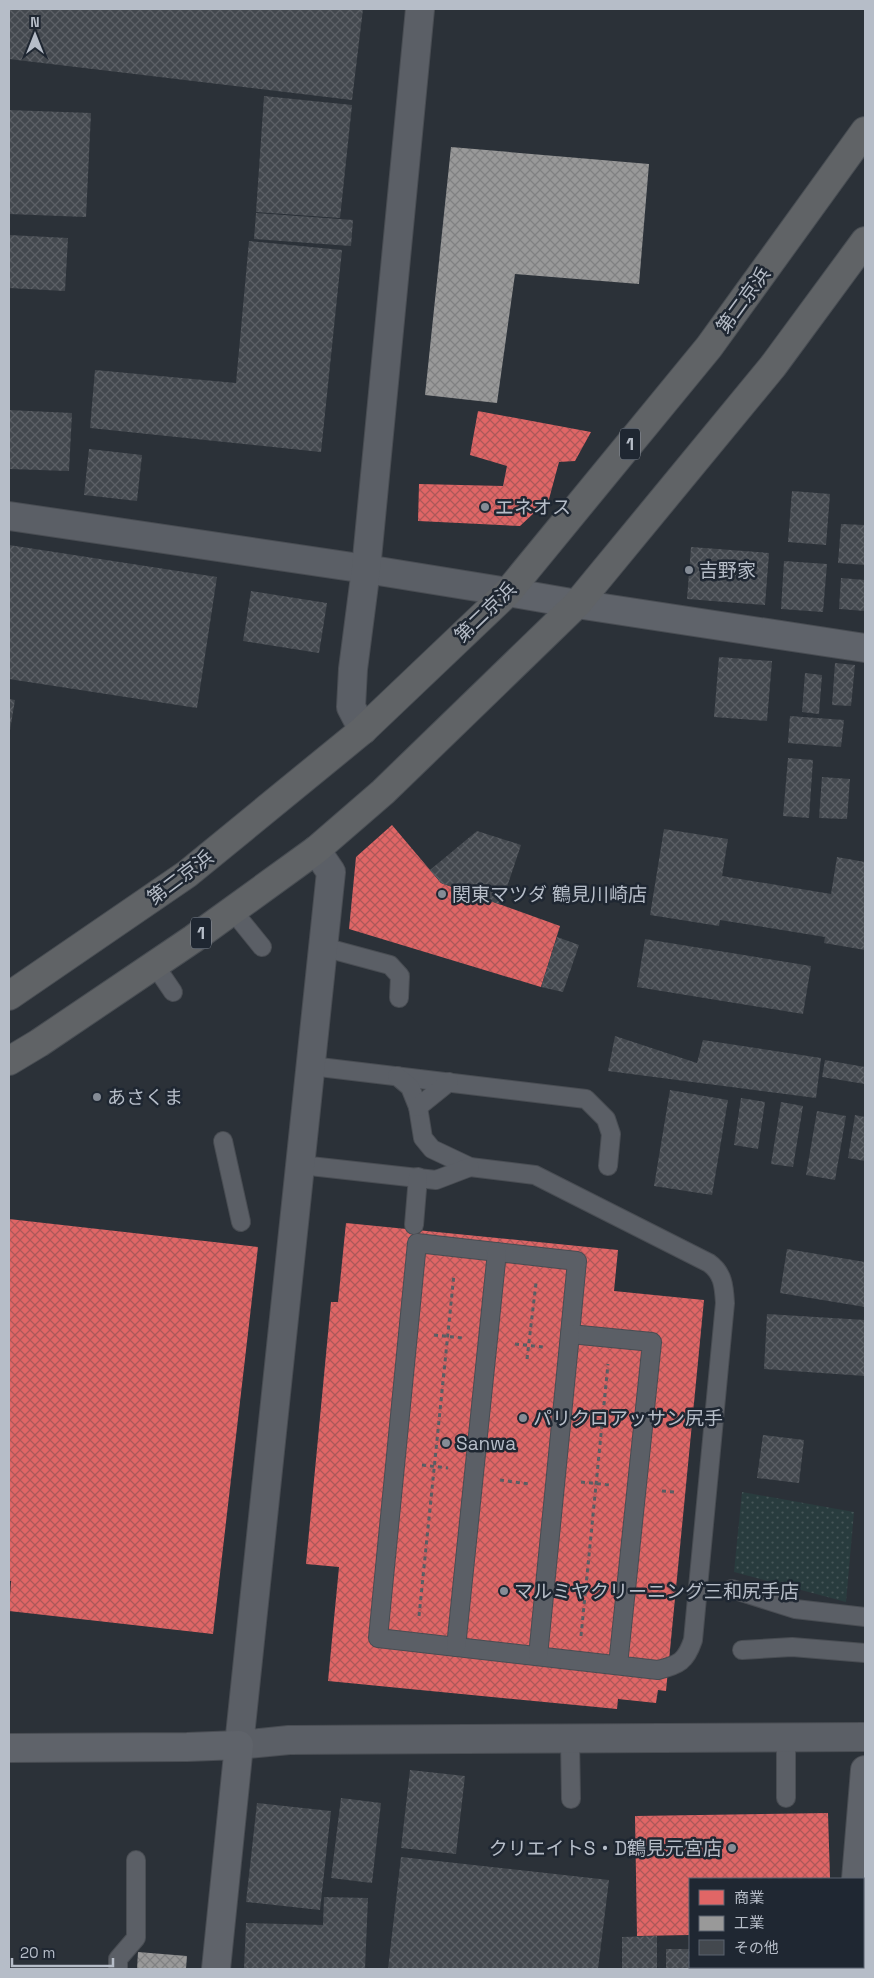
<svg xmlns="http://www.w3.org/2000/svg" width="874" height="1978" font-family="'Space Grotesk','Noto Sans JP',sans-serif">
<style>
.park{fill:url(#park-dots)}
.shops{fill:url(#shops-cross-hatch)}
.industry{fill:url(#industry-cross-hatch)}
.building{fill:url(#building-cross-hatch)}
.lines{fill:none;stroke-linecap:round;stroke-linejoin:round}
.lane-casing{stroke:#494d53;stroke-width:20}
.street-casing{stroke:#494d53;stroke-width:30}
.secondary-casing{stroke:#494d53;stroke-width:30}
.highway-casing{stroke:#484d53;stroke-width:30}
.path{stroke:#595e63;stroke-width:3;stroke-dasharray:4 4;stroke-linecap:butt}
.lane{stroke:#5b5f66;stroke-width:18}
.street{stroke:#5b5f66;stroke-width:28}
.secondary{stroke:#5f636a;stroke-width:28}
.highway{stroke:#606366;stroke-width:28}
.poi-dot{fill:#858c96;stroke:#1f2732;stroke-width:2}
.labels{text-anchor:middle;stroke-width:5;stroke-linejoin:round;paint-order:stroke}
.shield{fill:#1f2732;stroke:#89909b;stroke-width:1}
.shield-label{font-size:18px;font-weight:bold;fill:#b6bdc8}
.street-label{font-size:19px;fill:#b6bdc8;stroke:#1f2732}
.poi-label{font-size:19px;fill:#b6bdc8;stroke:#1f2732;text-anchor:start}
</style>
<defs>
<pattern id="park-dots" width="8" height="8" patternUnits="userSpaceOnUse" patternTransform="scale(1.25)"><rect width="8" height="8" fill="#293c3e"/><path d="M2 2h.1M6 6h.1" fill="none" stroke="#465658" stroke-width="1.8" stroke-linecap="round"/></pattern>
<pattern id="shops-cross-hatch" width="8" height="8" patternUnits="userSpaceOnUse" patternTransform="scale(1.25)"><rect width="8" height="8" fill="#e06666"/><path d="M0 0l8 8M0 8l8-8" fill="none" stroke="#ad5859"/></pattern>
<pattern id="industry-cross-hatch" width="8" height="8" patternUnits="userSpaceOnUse" patternTransform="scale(1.25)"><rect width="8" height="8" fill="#999"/><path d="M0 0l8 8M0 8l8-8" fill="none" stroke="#808182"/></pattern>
<pattern id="building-cross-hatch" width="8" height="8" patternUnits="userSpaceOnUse" patternTransform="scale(1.25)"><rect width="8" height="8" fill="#43484e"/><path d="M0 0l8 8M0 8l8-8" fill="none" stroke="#5c6066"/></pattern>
</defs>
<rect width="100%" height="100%" fill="#2b3138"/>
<polygon class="park" points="742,1492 854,1512 846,1602 734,1572"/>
<g class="shops">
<polygon points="478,411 591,432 575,461 559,462 549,499 520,526 418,521 419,484 503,486 507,466 470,455"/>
<polygon points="392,825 441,883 560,926 541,987 349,929 356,857"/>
<polygon points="9,1219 258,1247 213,1634 9,1611 11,1581 9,1581"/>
<polygon points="346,1223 618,1250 614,1291 704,1300 666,1691 658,1690 656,1703 618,1699 617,1709 328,1681 339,1567 306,1564 331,1302 338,1302"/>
<polygon points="828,1813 830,1879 690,1879 690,1935 637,1936 635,1816"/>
</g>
<g class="industry">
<polygon points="451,147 649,164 639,284 515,274 497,403 425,395"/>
<polygon points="138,1952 187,1956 186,1969 137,1969"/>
</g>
<g class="building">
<polygon points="9,9 363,9 352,100 9,59"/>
<polygon points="264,96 352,105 340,218 256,212"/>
<polygon points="9,110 91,113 86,217 9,214"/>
<polygon points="256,213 353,220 351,246 254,239"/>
<polygon points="9,235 68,238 65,291 9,288"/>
<polygon points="249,241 342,250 321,452 90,428 95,370 236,383"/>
<polygon points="9,410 72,413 69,471 9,469"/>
<polygon points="89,449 142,455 137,501 84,495"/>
<polygon points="792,491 830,494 826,545 788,542"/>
<polygon points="841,524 865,525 865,565 838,563"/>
<polygon points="9,545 217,577 197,708 9,679"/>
<polygon points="691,547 769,553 765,605 687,599"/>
<polygon points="784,561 827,564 823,612 781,609"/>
<polygon points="841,578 865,580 865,611 839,609"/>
<polygon points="251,591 327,603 319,653 243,641"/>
<polygon points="719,657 772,661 767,721 714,717"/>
<polygon points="835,663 855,665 851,706 832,705"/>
<polygon points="805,673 822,675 819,714 802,712"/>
<polygon points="9,699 15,700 10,730 9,730"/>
<polygon points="790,716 844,720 841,747 788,743"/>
<polygon points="788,758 813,760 809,818 783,816"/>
<polygon points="822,777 850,779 847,819 819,818"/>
<polygon points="664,829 728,839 722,876 831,894 837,857 865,862 865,950 824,943 825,937 720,920 719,926 650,915"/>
<polygon points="477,831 521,845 501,905 441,883 430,870"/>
<polygon points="557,937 579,945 563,992 541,987"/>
<polygon points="645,939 811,966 803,1014 637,987"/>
<polygon points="615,1036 697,1063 703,1040 821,1058 816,1098 608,1071"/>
<polygon points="825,1060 865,1067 865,1084 822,1077"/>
<polygon points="670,1090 728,1100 712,1195 654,1186"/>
<polygon points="741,1098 765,1102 758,1149 734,1145"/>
<polygon points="781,1102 803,1106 793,1167 771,1164"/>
<polygon points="817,1111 846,1116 835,1180 806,1175"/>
<polygon points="855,1115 865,1117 865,1161 848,1158"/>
<polygon points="787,1249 865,1262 865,1307 780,1293"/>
<polygon points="767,1314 865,1320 865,1376 764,1369"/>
<polygon points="763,1435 804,1440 799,1483 757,1478"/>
<polygon points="410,1770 465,1776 456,1854 401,1848"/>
<polygon points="341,1798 381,1803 372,1883 331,1878"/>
<polygon points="257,1803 331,1811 320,1910 246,1902"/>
<polygon points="401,1857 609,1880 598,1969 388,1969"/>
<polygon points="324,1897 368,1898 365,1969 244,1969 246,1923 323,1925"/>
<polygon points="657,1936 657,1969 622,1969 622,1937"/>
<polygon points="666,1949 690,1949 690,1967 772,1967 772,1969 666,1969"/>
<rect x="777" y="1967" width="47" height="2"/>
</g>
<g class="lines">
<g class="lane-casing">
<g id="lane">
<polyline points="232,910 262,947"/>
<polyline points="323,947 390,965 400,976 399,998"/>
<polyline points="154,964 173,992"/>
<polyline points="311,1066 586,1099 606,1119 611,1134 608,1166"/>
<path d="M397,1076L410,1087L418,1107L423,1138L432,1149L470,1167L535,1175L709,1263C723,1273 724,1286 725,1303L693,1640C686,1661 679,1665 658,1670L378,1638L417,1243L577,1261L570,1334L652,1342L618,1665"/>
<polyline points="418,1107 449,1082"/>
<polyline points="223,1141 241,1222"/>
<polyline points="301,1165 436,1180 470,1167"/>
<polyline points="414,1225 418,1177"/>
<polyline points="732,1589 795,1609 865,1617"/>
<polyline points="456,1647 497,1252"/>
<polyline points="742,1650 792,1647 865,1653"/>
<polyline points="538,1656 570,1334"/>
<polyline points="786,1738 786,1798"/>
<polyline points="570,1739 571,1799"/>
<polyline points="118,1969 118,1959 136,1938 136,1860"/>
</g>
</g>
<g class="street-casing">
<g id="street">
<polyline points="9,516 366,569 508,592"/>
<polyline points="363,730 351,707 353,669 366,569 420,9"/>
<polyline points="316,850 331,872 239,1745 289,1740 865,1737"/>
</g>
</g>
<g class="secondary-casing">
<g id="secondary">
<polyline points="508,592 577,604 865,648"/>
<polyline points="9,1748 187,1747 239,1745 216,1969"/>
<polyline points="856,1879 865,1770"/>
<polyline points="848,1969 848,1967"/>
</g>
</g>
<g class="highway-casing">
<g id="highway">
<polyline points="9,996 187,874 363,730 508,592 709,347 865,131"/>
<polyline points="9,1061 39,1043 193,939 316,850 383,792 577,604 773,366 865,241"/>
</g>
</g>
<g class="path">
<polyline points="434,1335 463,1338"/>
<polyline points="515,1344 543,1347"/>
<polyline points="527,1359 536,1283"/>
<polyline points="422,1465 448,1468"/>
<polyline points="500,1480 529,1484"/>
<polyline points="581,1482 610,1485"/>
<polyline points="662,1491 674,1492"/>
<polyline points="419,1616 454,1274"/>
<polyline points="581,1636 608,1364"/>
</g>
<use href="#lane" class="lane"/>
<use href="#street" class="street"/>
<use href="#secondary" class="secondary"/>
<use href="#highway" class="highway"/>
</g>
<g class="poi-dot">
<circle cx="485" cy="507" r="5"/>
<circle cx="689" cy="570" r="5"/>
<circle cx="442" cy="894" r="5"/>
<circle cx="97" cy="1097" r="5"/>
<circle cx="523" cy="1418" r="5"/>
<circle cx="446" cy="1443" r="5"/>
<circle cx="504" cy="1591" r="5"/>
<circle cx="732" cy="1848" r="5"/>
</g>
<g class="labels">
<g class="shield">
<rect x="620" y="428.5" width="20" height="31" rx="4"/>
<rect x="191" y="917.5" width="20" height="31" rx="4"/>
</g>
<g class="shield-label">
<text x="630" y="450">1</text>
<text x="201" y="939">1</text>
</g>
<g class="street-label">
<text transform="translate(743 300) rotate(-54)" y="7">第二京浜</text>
<text transform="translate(485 612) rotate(-44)" y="7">第二京浜</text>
<text transform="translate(180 877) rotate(-37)" y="7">第二京浜</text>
</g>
<g class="poi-label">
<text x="495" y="514">エネオス</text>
<text x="699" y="577">吉野家</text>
<text x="452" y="901">関東マツダ 鶴見川崎店</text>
<text x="107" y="1104">あさくま</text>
<text x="533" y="1425">パリクロアッサン尻手</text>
<text x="456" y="1450">Sanwa</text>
<text x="514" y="1598">マルミヤクリーニング三和尻手店</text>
<text x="722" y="1855" text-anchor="end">クリエイトS・D鶴見元宮店</text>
</g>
</g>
<rect width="874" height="1978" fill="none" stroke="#b6bdc8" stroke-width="20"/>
<rect x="689" y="1878" width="175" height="90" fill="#1f2732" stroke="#5b636e"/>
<rect x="699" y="1890" width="25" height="15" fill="#e06666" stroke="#5b636e"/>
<text x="734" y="1903" font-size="15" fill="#b6bdc8">商業</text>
<rect x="699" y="1916" width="25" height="15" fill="#999999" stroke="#5b636e"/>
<text x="734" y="1928" font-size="15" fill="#b6bdc8">工業</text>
<rect x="699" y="1940" width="25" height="15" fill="#43484e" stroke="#5b636e"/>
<text x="734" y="1953" font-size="15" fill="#b6bdc8">その他</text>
<g transform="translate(35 35)" stroke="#1f2732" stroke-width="4" paint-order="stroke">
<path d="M0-4L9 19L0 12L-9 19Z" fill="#b6bdc8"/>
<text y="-8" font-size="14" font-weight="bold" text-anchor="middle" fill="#b6bdc8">N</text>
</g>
<path d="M12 1958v8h101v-8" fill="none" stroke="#b6bdc8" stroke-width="2.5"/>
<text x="20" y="1958" font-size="15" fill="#b6bdc8" stroke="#1f2732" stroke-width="4" paint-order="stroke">20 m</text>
</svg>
